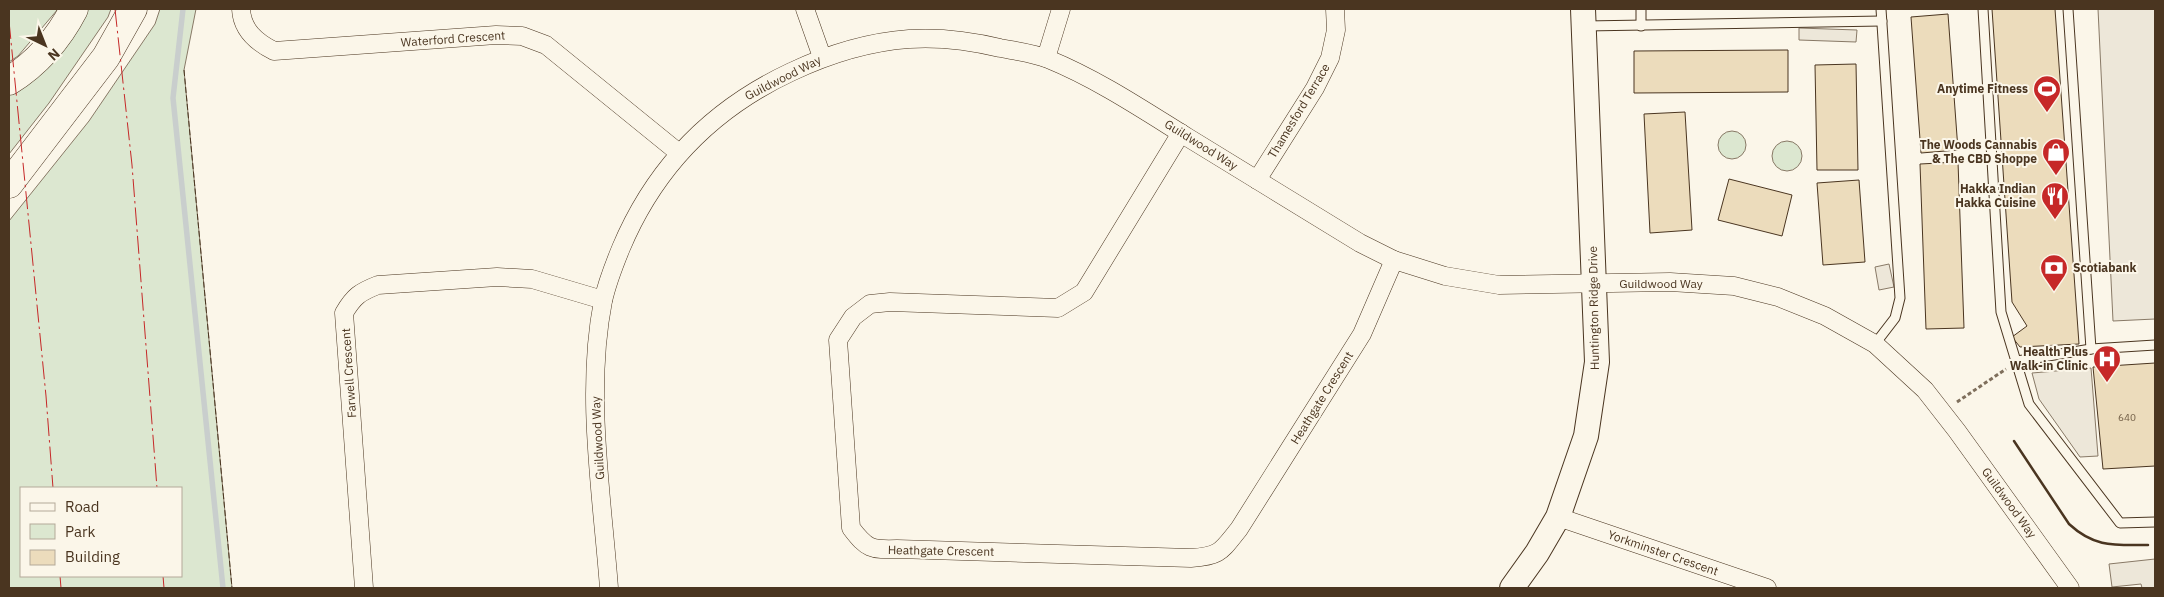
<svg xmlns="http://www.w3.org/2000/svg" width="2164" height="597" font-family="'IBM Plex Sans',sans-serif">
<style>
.green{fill:#dce7d0;stroke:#887966;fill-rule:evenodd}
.parking{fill:#ede7d9;stroke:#887966}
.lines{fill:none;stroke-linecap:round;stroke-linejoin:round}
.stream{stroke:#c9cecd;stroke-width:5.5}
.building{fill:#ecdcbc;stroke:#4a3520}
.lane-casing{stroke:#4a3520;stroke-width:11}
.street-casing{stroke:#4a3520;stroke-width:19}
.secondary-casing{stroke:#4a3520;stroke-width:26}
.highway-casing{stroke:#4a3520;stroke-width:29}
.path{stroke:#7f6f5c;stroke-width:3;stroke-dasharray:4 2.5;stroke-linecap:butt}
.lane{stroke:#fbf6e9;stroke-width:9}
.street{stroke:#fbf6e9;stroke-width:18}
.secondary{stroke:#fbf6e9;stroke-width:24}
.highway{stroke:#fbf6e9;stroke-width:28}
.fence{stroke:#4a3520;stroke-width:1;stroke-dasharray:6 2.5;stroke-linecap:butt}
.wall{stroke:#4a3520;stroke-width:2.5}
.power{stroke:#c62828;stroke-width:1;stroke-dasharray:18 4 2.5 4;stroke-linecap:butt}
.labels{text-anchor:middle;stroke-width:4;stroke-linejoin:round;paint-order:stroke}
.number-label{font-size:10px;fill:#725f47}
.street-label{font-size:12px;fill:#4a3520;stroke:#fbf6e9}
.poi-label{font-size:12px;font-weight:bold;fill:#4a3520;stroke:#fbf6e9;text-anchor:end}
</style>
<rect width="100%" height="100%" fill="#fbf6e9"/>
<g class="green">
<polygon points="9,9 58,9 18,56 9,62"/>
<polygon points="84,9 111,9 108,17 49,103 9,154 9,90"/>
<path d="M160,9H196L184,70L232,588H9V221L89,121L155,24ZM181,488V576H21V488Z"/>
<circle cx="1732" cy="145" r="14"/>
<circle cx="1787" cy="156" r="15"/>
</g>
<g class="parking">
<polygon points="2098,9 2155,9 2155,319 2113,321"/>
<polygon points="1799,28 1857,30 1856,42 1799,40"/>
<polygon points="1889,264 1894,287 1879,290 1875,267"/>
<polygon points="2091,368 2098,456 2080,457 2039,399 2032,373"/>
<polygon points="2155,559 2155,588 2142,588 2141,584 2112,587 2109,564"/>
</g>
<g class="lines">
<polyline class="stream" points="183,9 173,98 223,588"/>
</g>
<g class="building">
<polygon points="1992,9 2055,9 2079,344 2020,347 2012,337 2027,326 2012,302"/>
<polygon points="1948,14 1958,150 1921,153 1911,17"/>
<polygon points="1788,50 1788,92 1634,93 1634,51"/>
<polygon points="1856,64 1858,170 1817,170 1815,65"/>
<polygon points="1685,112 1692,230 1650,233 1644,114"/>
<polygon points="1958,162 1964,328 1926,329 1920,164"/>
<polygon points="1729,179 1792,195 1782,236 1718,220"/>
<polygon points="1859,180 1865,262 1823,265 1817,183"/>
<polygon points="2155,363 2155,466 2103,469 2093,367"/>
</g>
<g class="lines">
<g class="lane-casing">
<g id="lane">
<polyline points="1641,9 1641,26"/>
<polyline points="1983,9 2001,312 2029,404 2120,523 2155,522"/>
<polyline points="2068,9 2091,349"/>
<polyline points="1585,26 1882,21"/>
<polyline points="1875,344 1895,318 1900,298 1881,9"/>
<polyline points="2017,361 2091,349 2155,345"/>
</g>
</g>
<g class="street-casing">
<g id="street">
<path d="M241,9C242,30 256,42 274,51L496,35L522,36L546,45L679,153"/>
<polyline points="805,9 822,57"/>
<polyline points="1046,58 1061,9"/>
<path d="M1181,133L1084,292L1058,308L890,302L870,304L853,317L838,340L851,528C867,549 871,550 897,549L1191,558C1221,556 1221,551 1239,529L1362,334L1394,260"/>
<polyline points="1257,180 1315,88 1330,58 1336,30 1335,9"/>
<polyline points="1558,517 1767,588"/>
<path d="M364,588L344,313C354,296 360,292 378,285L497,277L532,279L603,300"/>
<path d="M609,588C602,495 585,393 603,301C607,283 614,265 621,248C655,167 712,109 791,72C829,54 867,42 909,39C939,37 971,41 1000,48C1016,51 1033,53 1048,59C1097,79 1142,109 1187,137C1245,172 1302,208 1360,243L1394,260L1445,276L1499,285L1670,282L1734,286L1778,297L1825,316L1875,344L1925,390L1957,431L2070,588"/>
</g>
</g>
<g class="secondary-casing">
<polyline id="secondary" points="1512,588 1537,553 1558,517 1586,436 1597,362 1583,9"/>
</g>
<g class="highway-casing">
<g id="highway">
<path d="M9,81C36,64 59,38 74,9"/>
<polyline points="9,184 106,57 133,9"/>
</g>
</g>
<polyline class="path" points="1957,402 2006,369"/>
<use href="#lane" class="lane"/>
<use href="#street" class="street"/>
<use href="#secondary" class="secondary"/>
<use href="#highway" class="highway"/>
<polyline class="fence" points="184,70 232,588"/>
<path class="wall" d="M2014,441L2069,524C2095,548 2115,545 2148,545"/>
<g class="power">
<polyline points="115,9 132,165 157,488"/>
<polyline points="9,21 46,396 53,488"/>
<polyline points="60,576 61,588"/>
<polyline points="163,576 164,588"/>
</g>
</g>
<defs>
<g id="stadium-pin" transform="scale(1.4375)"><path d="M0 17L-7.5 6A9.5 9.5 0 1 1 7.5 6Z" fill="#c62828" stroke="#fbf6e9"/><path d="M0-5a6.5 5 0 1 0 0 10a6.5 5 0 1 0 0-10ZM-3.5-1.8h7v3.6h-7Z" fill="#fff"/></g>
<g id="shop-pin" transform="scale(1.4375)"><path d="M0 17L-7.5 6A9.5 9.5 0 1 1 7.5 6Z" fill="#c62828" stroke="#fbf6e9"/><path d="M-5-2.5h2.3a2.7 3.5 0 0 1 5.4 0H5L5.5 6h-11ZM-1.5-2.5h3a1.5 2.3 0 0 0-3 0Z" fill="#fff"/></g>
<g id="restaurant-pin" transform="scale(1.4375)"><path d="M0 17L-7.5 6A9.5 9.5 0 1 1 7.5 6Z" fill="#c62828" stroke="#fbf6e9"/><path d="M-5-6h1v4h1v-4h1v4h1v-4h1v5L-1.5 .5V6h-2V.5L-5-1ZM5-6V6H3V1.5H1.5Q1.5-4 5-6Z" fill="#fff"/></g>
<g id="bank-pin" transform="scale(1.4375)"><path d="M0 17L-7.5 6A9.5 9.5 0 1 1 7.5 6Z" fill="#c62828" stroke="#fbf6e9"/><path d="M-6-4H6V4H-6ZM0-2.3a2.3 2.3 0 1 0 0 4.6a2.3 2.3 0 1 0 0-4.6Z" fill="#fff"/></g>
<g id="hospital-pin" transform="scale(1.4375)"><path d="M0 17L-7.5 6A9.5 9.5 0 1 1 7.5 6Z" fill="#c62828" stroke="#fbf6e9"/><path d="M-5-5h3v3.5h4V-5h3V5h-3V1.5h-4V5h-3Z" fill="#fff"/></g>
</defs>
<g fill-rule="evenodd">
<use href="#stadium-pin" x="2047" y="89"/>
<use href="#shop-pin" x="2056" y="152"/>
<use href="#restaurant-pin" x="2055" y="196"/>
<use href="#bank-pin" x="2054" y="268"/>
<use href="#hospital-pin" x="2107" y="359"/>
</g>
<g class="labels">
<g class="number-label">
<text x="2127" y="421">640</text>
</g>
<g class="street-label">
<text transform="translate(453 39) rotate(-4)" y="4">Waterford Crescent</text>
<text transform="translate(783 78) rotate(-27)" y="4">Guildwood Way</text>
<text transform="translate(1299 111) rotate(-59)" y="4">Thamesford Terrace</text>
<text transform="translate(1201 145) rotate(32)" y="4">Guildwood Way</text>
<text x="1661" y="288">Guildwood Way</text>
<text transform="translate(1594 308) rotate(-91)" y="4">Huntington Ridge Drive</text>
<text transform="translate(349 373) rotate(-94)" y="4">Farwell Crescent</text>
<text transform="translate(1322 398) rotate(-58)" y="4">Heathgate Crescent</text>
<text transform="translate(598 438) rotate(-93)" y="4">Guildwood Way</text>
<text transform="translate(2009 503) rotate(54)" y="4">Guildwood Way</text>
<text transform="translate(941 551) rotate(1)" y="4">Heathgate Crescent</text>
<text transform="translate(1663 553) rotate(19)" y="4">Yorkminster Crescent</text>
</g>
<g class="poi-label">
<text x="2028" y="93">Anytime Fitness</text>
<text x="2037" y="149">The Woods Cannabis<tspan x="2037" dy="14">&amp; The CBD Shoppe</tspan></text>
<text x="2036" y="193">Hakka Indian<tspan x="2036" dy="14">Hakka Cuisine</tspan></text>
<text x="2073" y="272" text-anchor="start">Scotiabank</text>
<text x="2088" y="356">Health Plus<tspan x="2088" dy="14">Walk-in Clinic</tspan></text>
</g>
</g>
<rect width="2164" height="597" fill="none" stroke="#4a3520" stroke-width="20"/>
<rect x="20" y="487" width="162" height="90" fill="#fbf6e9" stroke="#b4a999"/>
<rect x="30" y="503" width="25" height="8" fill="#fbf6e9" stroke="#b4a999"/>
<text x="65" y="512" font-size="15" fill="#4a3520">Road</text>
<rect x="30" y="524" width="25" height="15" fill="#dce7d0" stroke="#b4a999"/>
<text x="65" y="537" font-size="15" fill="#4a3520">Park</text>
<rect x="30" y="550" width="25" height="15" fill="#ecdcbc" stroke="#b4a999"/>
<text x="65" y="562" font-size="15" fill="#4a3520">Building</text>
<g transform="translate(45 45) rotate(137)" stroke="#fbf6e9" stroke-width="4" paint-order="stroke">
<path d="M0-4L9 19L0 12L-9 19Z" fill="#4a3520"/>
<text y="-8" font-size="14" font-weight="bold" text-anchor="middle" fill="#4a3520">N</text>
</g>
</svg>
